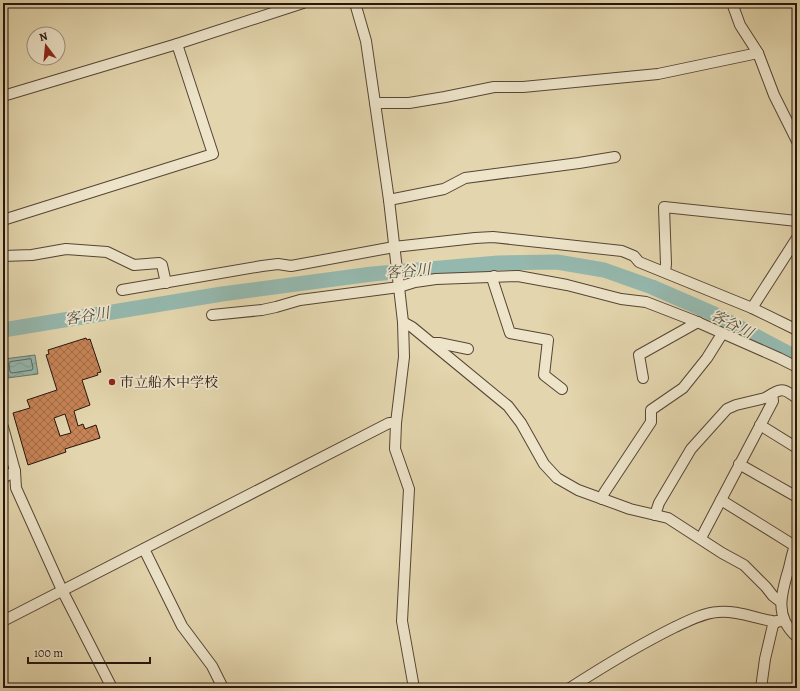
<svg xmlns="http://www.w3.org/2000/svg" width="800" height="691" font-family="Alegreya,'Noto Serif JP',serif">
<style>
.water{fill:url(#water-waves);stroke:#69776e}
.lines{fill:none;stroke-linecap:round;stroke-linejoin:round}
.shore{stroke:#5e665e;stroke-width:1}
.river{stroke:#95b8ae;stroke-width:15}
.building{fill:url(#building-cross-hatch);stroke:#27150d;fill-rule:evenodd}
.minor-casing{stroke:#564535;stroke-width:12}
.minor{stroke:#ede4ca;stroke-width:10}
.poi-dot{fill:#8f2418;stroke:#ede4ca;stroke-width:1.5}
.labels{text-anchor:middle;stroke-width:3.5;stroke-linejoin:round;paint-order:stroke}
.poi-label{font-size:14px;fill:#27150d;stroke:#ede4ca;text-anchor:start}
.water-label{font-size:15px;font-style:italic;fill:#4e4e45;stroke:#ede4ca}
</style>
<defs>
<pattern id="water-waves" width="16" height="10" patternUnits="userSpaceOnUse"><rect width="16" height="10" fill="#95b8ae"/><path d="M0 5q4-4 8 0t8 0" fill="none" stroke="#809d94"/></pattern>
<pattern id="building-cross-hatch" width="8" height="8" patternUnits="userSpaceOnUse"><rect width="8" height="8" fill="#c68355"/><path d="M0 0l8 8M0 8l8-8" fill="none" stroke="#a16a45"/></pattern>
</defs>
<rect width="100%" height="100%" fill="#e3d5ad"/>
<filter id="stains"><feTurbulence type="fractalNoise" baseFrequency=".005" numOctaves="4"/><feColorMatrix values="0 0 0 0 .2 0 0 0 0 .09 0 0 0 0 .02 0 0 0 .5 -.17"/></filter>
<radialGradient id="worn" r=".72"><stop offset=".6" stop-color="#630" stop-opacity="0"/><stop offset="1" stop-color="#630" stop-opacity=".3"/></radialGradient>
<polygon class="water" points="35,355 38,374 7,378 4,359"/>
<g class="lines">
<polygon class="shore" points="31,359 33,368 32,370 12,373 10,372 9,364 10,362"/>
<polyline class="river" points="3,330 222,294 372,274 498,263 557,262 604,270 652,287 714,314 797,358"/>
</g>
<path class="building" d="M86,338L87,340L90,339L101,372L97,373L98,375L82,380L90,405L74,411L78,426L83,424L85,429L96,425L100,438L65,449L66,452L28,465L13,413L30,408L27,400L57,390L46,355L49,354L48,350ZM65,414L71,433L60,436L54,418Z"/>
<g class="lines">
<g class="minor-casing">
<g id="minor">
<polyline points="355,3 366,41 375,103 389,200 403,322 404,357 396,423 395,449 409,489 402,621 414,688"/>
<polyline points="732,3 740,25 758,53 774,95 797,141"/>
<polyline points="3,96 177,44 303,3"/>
<polyline points="375,103 409,103 445,97 494,87 523,87 658,74 758,53"/>
<polyline points="389,200 444,189 465,178 579,163 615,157"/>
<polyline points="3,220 213,154 177,44"/>
<polyline points="3,256 32,255 66,249 107,252 134,265 159,263 162,265 166,283"/>
<polyline points="665,272 666,264 664,207 797,221"/>
<polyline points="494,276 493,281 510,333 548,340 544,375 562,389"/>
<polyline points="122,290 262,266 278,264 291,266 394,247 475,238 493,237 622,251 634,256 639,262 752,308 797,330"/>
<polyline points="752,308 797,238"/>
<polyline points="212,315 262,310 276,307 300,300 399,287 415,282 436,279 518,276 567,285 621,299 646,302 695,321 779,358 797,367"/>
<polyline points="403,322 412,327 508,406 521,423 544,464 557,478 578,490 630,509 668,518 722,553 744,565 766,587 773,596 781,602"/>
<polyline points="432,343 439,343 468,349"/>
<polyline points="643,378 639,355 698,322"/>
<path d="M772,394C784,387 786,391 797,398"/>
<polyline points="760,425 797,448"/>
<polyline points="3,427 15,471 16,488 62,590 112,688"/>
<polyline points="739,464 797,497"/>
<polyline points="3,478 15,471"/>
<polyline points="602,499 604,493 651,422 651,410 683,388 707,358 722,334"/>
<polyline points="721,500 795,546"/>
<polyline points="655,515 659,503 691,449 727,409 736,405 765,398 772,394 773,401 701,538"/>
<path d="M797,541C793,549 791,559 789,568C781,594 774,617 797,637"/>
<polyline points="144,549 182,626 212,666 223,688"/>
<polyline points="3,621 389,423 396,423"/>
<path d="M570,688C604,666 639,645 675,627C688,621 703,613 718,612C736,610 754,618 772,621C775,622 780,621 784,621"/>
<polyline points="761,688 765,659 773,625 777,621"/>
</g>
</g>
<use href="#minor" class="minor"/>
</g>
<circle class="poi-dot" cx="112" cy="382" r="4"/>
<g class="labels">
<g class="poi-label">
<text x="120" y="387">市立船木中学校</text>
</g>
<g class="water-label">
<text transform="translate(408 271) rotate(-5)" y="5">客谷川</text>
<text transform="translate(87 316) rotate(-9)" y="5">客谷川</text>
<text transform="translate(732 324) rotate(27)" y="5">客谷川</text>
</g>
</g>
<rect width="800" height="691" fill="none" stroke="#e3d5ad" stroke-width="16"/>
<rect x="4" y="4" width="792" height="683" fill="none" stroke="#27150d" stroke-width="2"/>
<rect x="8" y="8" width="784" height="675" fill="none" stroke="#27150d"/>
<g transform="translate(46 46) rotate(344)"><circle r="19" fill="#ede4ca" stroke="#9e917e"/>
<path d="M0-3L7 15L0 10L-7 15Z" fill="#8f2418"/>
<text y="-6" font-size="11" font-weight="bold" text-anchor="middle" fill="#27150d">N</text>
</g>
<path d="M28 657v6h122v-6" fill="none" stroke="#27150d" stroke-width="2"/>
<text x="34" y="657" font-size="12" fill="#27150d" stroke="#ede4ca" stroke-width="3" paint-order="stroke">100 m</text>
<rect width="100%" height="100%" filter="url(#stains)"/>
<rect width="100%" height="100%" fill="url(#worn)"/>
</svg>
